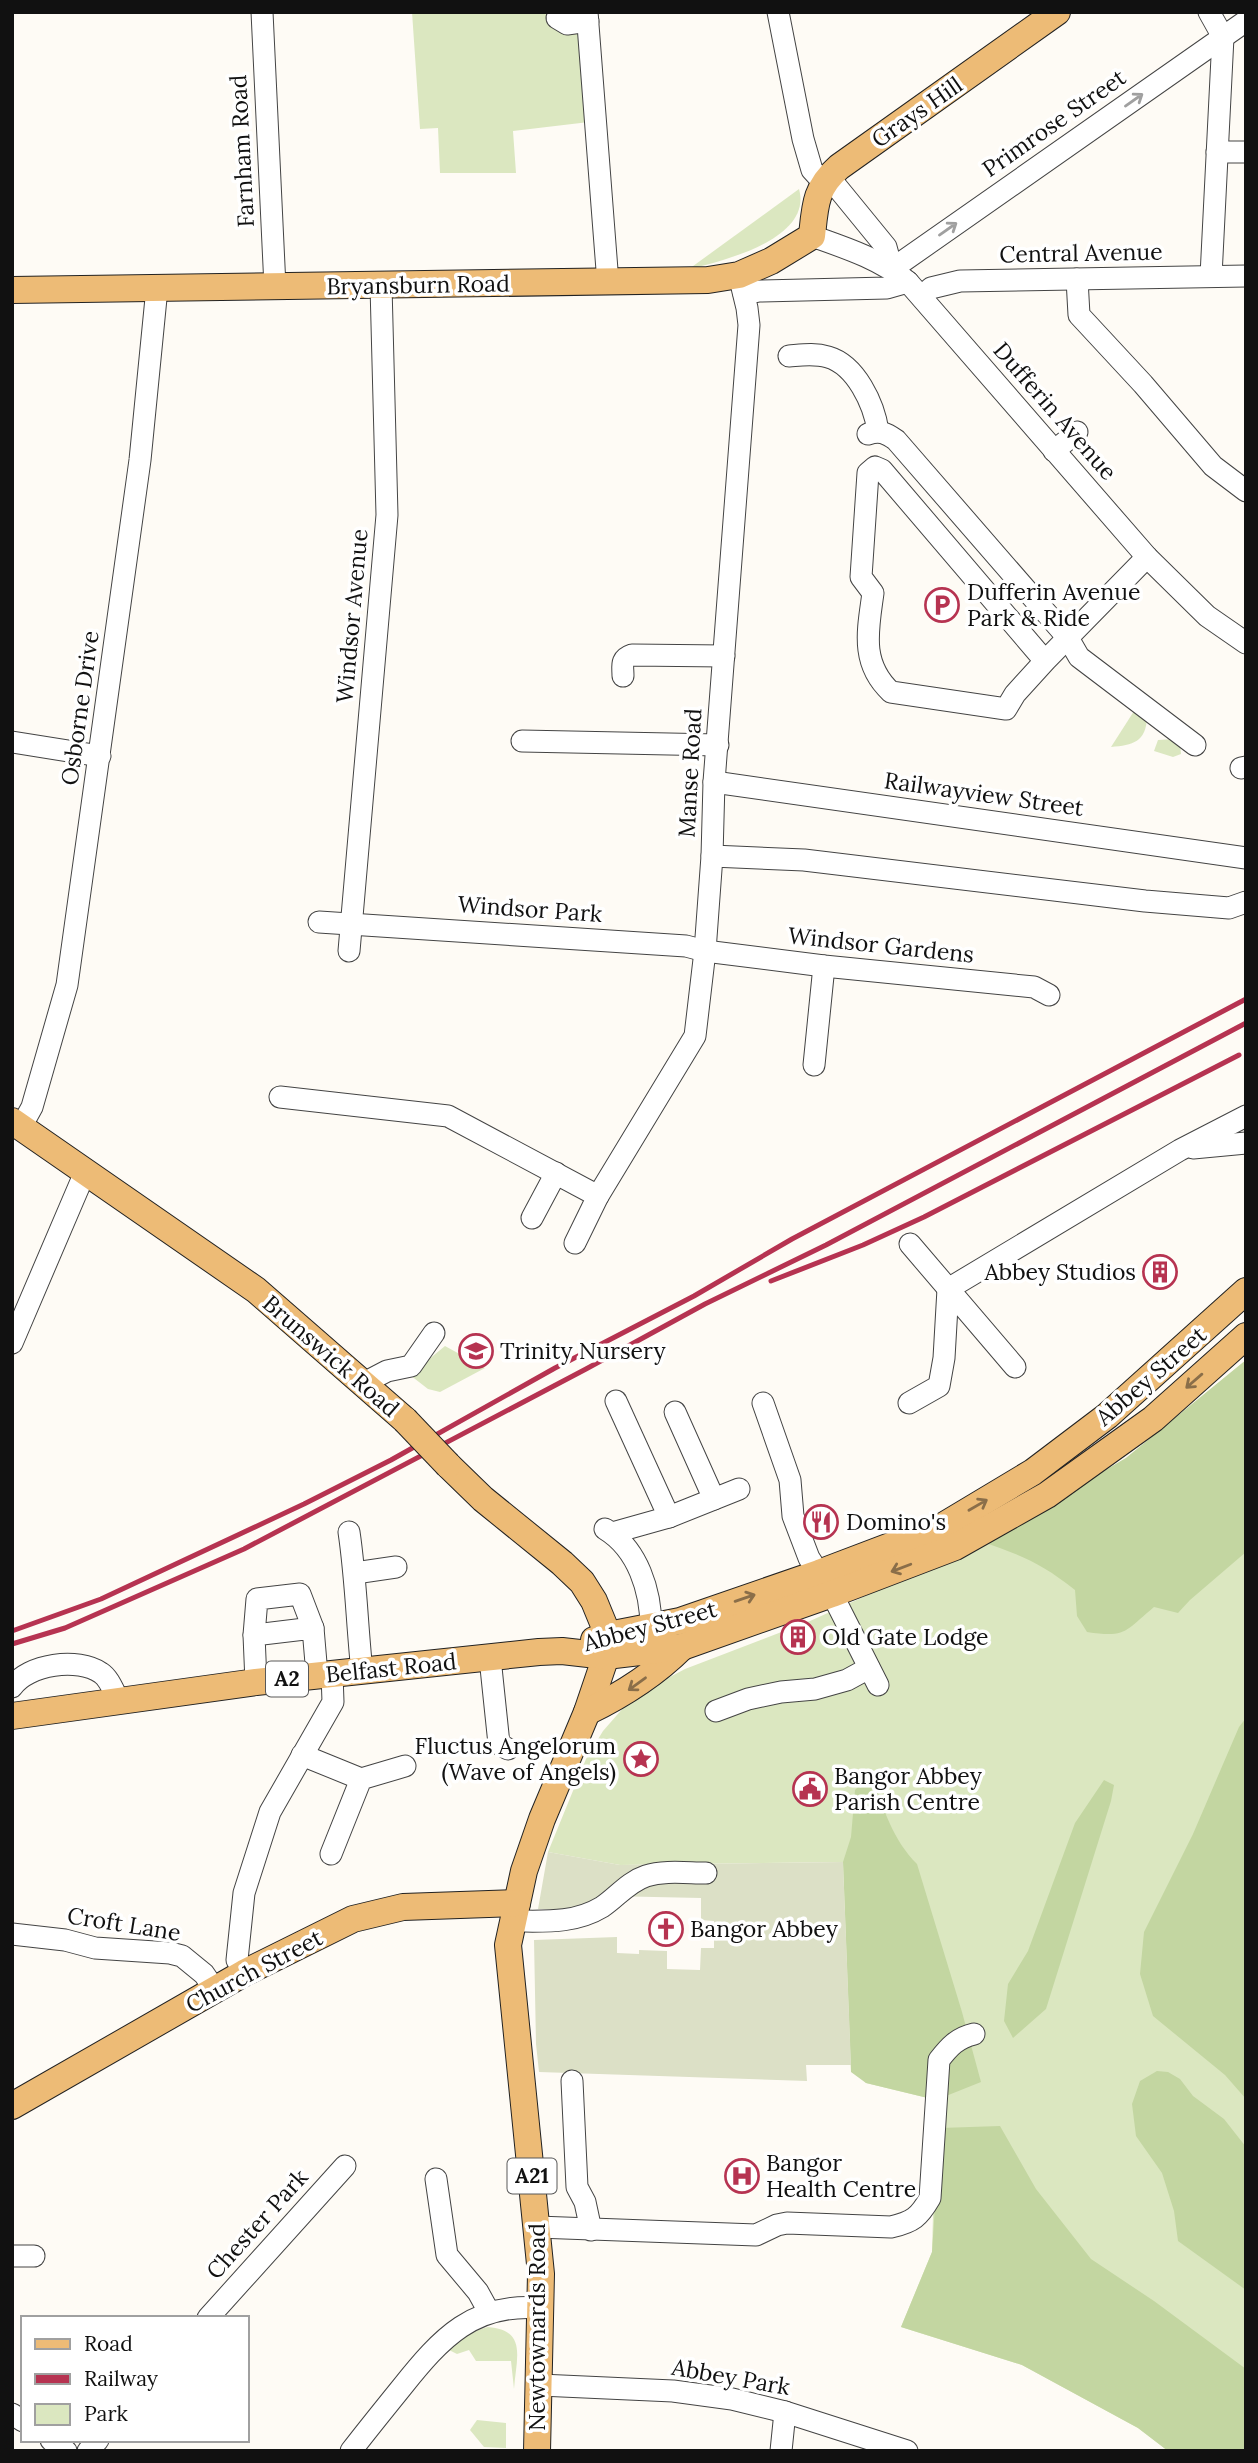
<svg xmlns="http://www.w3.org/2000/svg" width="1258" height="2463" font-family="Lora,serif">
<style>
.green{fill:#dbe7c0}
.forest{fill:#c3d6a1}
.cemetery{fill:#dce0c6}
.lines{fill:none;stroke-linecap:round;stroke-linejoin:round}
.minor-casing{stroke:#444;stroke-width:23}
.major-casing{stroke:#222;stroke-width:28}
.minor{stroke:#fff;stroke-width:21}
.major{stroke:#edbb76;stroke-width:26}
.rail{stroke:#b63351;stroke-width:5}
.major-bridge-casing{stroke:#222;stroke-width:28;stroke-linecap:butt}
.major-bridge{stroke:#edbb76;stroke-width:26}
.oneway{stroke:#a0a0a0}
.oneway2{stroke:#8a6e49}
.labels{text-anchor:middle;stroke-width:7;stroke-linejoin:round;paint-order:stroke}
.shield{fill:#fff;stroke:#585858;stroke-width:2}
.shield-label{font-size:21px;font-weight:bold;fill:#111}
.street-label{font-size:23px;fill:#111;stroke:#fff}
.poi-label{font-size:23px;fill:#111;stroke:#fff;text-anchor:start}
</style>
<rect width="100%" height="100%" fill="#fefbf5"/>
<g class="green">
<polygon points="412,12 578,12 589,122 513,131 516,173 440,173 438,128 420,129"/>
<path d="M799,189C813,239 723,261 689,269Z"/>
<path d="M1136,708L1147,717C1146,742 1133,745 1111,747Z"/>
<polygon points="1174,739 1180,744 1181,754 1173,757 1154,751 1158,740"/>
<polygon points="445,1346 485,1368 440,1392 428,1389 410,1375"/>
<polygon points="1246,1360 1246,2451 1168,2451 1138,2428 1022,2365 901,2327 932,2252 936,2100 866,2083 851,2065 843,1862 620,1865 548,1852 586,1759 603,1731 624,1707 653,1686 685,1669 810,1621 943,1561 1063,1496 1126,1458"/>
<path d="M488,2327C528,2330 516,2359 514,2389L511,2361H476L469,2350L457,2354L449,2350C457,2337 474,2331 488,2327Z"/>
<polygon points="477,2420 506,2423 506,2448 484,2447 470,2430"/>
</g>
<g class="forest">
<path d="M1246,1360V1552L1190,1600L1178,1613L1154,1607C1125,1631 1127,1638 1087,1632L1077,1616L1075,1590C1041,1563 1023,1556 983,1542L1126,1458Z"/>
<polygon points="1246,1718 1246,2099 1225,2075 1153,2016 1140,1974 1144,1932 1193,1834 1239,1727"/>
<path d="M871,1774C883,1807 892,1839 917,1864L962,2012L981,2082L936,2100L866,2083L851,2072L843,1862L851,1837L855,1790Z"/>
<polygon points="1104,1780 1114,1785 1111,1801 1046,2009 1013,2038 1004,2021 1008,1984 1028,1951 1075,1823"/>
<polygon points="1157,2071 1168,2072 1180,2079 1193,2096 1224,2119 1246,2147 1246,2290 1178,2241 1174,2211 1162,2173 1136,2136 1132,2104 1140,2081"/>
<polygon points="1000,2126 1036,2189 1091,2259 1154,2301 1246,2369 1246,2451 1168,2451 1138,2428 1022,2365 901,2327 932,2252 940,2128"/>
</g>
<polygon class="cemetery" points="548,1852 620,1865 843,1862 851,2065 806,2065 807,2081 539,2072 536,2044 534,1940 617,1937 617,1953 639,1954 639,1950 667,1951 667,1969 700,1970 701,1948 714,1948 714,1921 701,1920 701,1898 607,1896 574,1910 538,1909"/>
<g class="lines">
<g class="minor-casing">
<g id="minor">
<polyline points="262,12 275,287"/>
<polyline points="587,12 608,283"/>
<polyline points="778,12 803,139 812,170 823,182"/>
<polyline points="1209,12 1223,37 1211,276"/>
<polyline points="557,18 567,24 588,21"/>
<polyline points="1217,152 1246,152"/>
<polyline points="828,176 886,247 892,269 1246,21"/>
<path d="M812,236C846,248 880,259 908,282L1147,557L1207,616L1246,643"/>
<polyline points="1077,279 1079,315 1143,384 1213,466 1246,491"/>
<polyline points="744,294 759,291 887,288 908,282"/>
<polyline points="922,296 931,288 960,281 1246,276"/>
<path d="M789,356C802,355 815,353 828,357C856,365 874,404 878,431"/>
<path d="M868,434C880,430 886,433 896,440L1068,638L1079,657L1195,745"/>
<polyline points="1054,451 1077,432"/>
<path d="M1045,661L882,470L875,467L868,473L861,577L873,593C868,630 860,663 891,692L1006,709L1015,694L1045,661L1147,557"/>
<path d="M623,676C623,666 620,659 632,655L724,656"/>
<polyline points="522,741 718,745"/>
<polyline points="12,742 100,756"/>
<polyline points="1241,768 1246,767"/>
<polyline points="714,782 1246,858"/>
<polyline points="712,856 804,860 1145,901 1229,908 1246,902"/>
<polyline points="319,922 686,946 705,951 824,966 1034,987 1049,995"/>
<polyline points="349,951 387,515 381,286"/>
<polyline points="814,1065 824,966"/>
<polyline points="280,1097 448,1116 598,1196"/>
<polyline points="21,1127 32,1107 67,985 140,460 157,288"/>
<polyline points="1193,1148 1246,1143"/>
<polyline points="532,1218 556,1173"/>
<polyline points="575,1243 598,1196 695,1036 705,951 712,856 714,782 749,325 747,308 739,275"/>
<polyline points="910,1244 1015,1367"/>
<polyline points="12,1343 86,1170"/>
<polyline points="364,1383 387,1371 411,1366 434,1333"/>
<polyline points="616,1401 669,1517"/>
<polyline points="763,1403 790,1480 793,1516 809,1558 832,1594 878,1685"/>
<polyline points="909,1403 939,1386 944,1358 948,1289 1180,1150 1246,1116"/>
<polyline points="675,1412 714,1499"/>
<path d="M605,1529C638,1549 651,1591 651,1628"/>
<path d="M349,1532C356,1579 357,1625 362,1672"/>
<polyline points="612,1533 669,1517 739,1489"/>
<polyline points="355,1573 396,1567"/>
<polyline points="254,1635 257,1599 300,1594 313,1628"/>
<polyline points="490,1658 499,1744 508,1749"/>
<polyline points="256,1682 254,1635 313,1628 317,1675"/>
<path d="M12,1687C28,1664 78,1657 101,1673C109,1678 114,1692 119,1701"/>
<polyline points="716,1711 748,1699 781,1692 815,1689 847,1680 869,1668"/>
<polyline points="302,1755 361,1779"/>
<polyline points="331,1854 361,1779 405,1766"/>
<path d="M512,1921C543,1921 574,1924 602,1907C617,1897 628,1882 646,1876C664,1870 687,1873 706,1873"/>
<polyline points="12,1934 65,1940 95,1948 170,1953 182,1956 204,1974 215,1990"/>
<polyline points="244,1973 237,1960 244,1893 270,1812 333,1702 332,1674"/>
<polyline points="572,2081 577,2187 585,2202 591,2230"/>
<polyline points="436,2179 447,2255 478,2292 489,2312"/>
<path d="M537,2227L756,2235L777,2225L787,2223L891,2227C913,2222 919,2217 930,2198L939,2060C949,2047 957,2038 974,2034"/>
<polyline points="12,2256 34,2256"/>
<polyline points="208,2318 345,2166"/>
<polyline points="540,2385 673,2391 732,2399 785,2412 907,2451"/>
<polyline points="12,2414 23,2421"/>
<polyline points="51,2440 66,2451"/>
<polyline points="88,2451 98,2440"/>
<path d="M351,2451C368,2429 385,2408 402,2387C441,2338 474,2302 541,2308"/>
<polyline points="781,2451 785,2412"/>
</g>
</g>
<g class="major-casing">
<g id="major">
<path d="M12,290L708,280L739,275L771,261L812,236C815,206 815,188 839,167L1057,12"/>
<polyline points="12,1121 256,1290 405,1420"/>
<polyline points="448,1465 483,1499 562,1563 582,1582 594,1601 608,1635 606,1656 587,1712 542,1819 524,1871 508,1945 541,2274 537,2451"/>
<polyline points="594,1640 608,1635 680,1621 819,1573 943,1526 1033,1472 1107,1416 1246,1291"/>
<path d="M587,1712C622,1695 654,1675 682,1647"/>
<polyline points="12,1716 256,1682 539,1652 562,1651 606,1656 682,1647 832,1594 955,1547 1047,1495 1153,1419 1246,1336"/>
<polyline points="12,2106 244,1973 353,1919 403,1907 517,1903"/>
</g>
</g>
<use href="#minor" class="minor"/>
<use href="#major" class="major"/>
<g class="rail">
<polyline points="771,1281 863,1245 924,1217 1239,1055"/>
<polyline points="12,1631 101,1599 304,1504 391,1460 555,1368 694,1296 792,1239 1246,999"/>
<polyline points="12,1644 65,1628 244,1549 586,1369 705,1304 826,1245 1246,1023"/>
</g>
<g class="major-bridge-casing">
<polyline id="major-bridge" points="405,1420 448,1465"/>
</g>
<use href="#major-bridge" class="major-bridge"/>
</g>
<defs><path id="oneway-shaft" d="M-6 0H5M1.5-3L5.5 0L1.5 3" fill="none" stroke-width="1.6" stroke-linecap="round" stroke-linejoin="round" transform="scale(1.75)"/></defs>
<g class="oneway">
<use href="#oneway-shaft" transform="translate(1134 100) rotate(-35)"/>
<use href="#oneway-shaft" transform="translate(948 229) rotate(-35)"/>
</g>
<g class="oneway2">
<use href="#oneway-shaft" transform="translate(1194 1381) rotate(139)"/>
<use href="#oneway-shaft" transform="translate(978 1505) rotate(-30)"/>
<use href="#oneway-shaft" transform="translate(901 1568) rotate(159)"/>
<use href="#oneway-shaft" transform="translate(745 1598) rotate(-19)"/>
<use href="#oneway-shaft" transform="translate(637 1684) rotate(144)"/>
</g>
<defs>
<g id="parking-ring" transform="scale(1.75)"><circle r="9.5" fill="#fff" stroke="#b63351" stroke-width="1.5"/><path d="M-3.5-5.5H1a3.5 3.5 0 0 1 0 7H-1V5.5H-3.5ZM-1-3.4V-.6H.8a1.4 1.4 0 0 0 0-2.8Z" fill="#b63351"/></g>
<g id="building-ring" transform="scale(1.75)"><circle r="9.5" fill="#fff" stroke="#b63351" stroke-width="1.5"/><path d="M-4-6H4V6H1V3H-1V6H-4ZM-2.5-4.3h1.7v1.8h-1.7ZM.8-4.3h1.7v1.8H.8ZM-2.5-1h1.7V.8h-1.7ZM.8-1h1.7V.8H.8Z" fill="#b63351"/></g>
<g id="school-ring" transform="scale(1.75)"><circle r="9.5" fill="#fff" stroke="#b63351" stroke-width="1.5"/><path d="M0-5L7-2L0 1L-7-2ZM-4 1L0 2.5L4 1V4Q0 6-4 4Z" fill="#b63351"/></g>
<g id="restaurant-ring" transform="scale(1.75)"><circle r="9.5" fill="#fff" stroke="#b63351" stroke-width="1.5"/><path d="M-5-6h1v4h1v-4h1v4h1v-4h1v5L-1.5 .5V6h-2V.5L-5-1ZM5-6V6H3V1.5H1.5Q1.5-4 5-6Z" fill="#b63351"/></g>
<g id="sight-ring" transform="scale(1.75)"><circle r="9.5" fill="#fff" stroke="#b63351" stroke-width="1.5"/><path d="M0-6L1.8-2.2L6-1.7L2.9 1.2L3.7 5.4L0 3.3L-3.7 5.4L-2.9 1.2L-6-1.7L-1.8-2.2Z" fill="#b63351"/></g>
<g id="civic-ring" transform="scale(1.75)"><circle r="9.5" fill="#fff" stroke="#b63351" stroke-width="1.5"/><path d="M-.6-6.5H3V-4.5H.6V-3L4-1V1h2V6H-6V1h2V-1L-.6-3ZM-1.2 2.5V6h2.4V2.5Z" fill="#b63351"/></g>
<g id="church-ring" transform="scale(1.75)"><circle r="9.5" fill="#fff" stroke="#b63351" stroke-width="1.5"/><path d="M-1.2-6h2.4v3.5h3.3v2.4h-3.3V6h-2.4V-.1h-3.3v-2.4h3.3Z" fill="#b63351"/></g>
<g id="hospital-ring" transform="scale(1.75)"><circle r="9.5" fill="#fff" stroke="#b63351" stroke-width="1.5"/><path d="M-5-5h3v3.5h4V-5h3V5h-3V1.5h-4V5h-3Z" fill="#b63351"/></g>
</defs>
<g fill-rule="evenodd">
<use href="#parking-ring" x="942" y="605"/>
<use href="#building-ring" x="1160" y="1272"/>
<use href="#school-ring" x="476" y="1351"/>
<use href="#restaurant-ring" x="821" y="1522"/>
<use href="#building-ring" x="798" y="1637"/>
<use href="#sight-ring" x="641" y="1759"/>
<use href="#civic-ring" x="810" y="1789"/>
<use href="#church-ring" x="666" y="1929"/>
<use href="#hospital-ring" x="742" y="2176"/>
</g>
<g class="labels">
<g class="shield">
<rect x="266" y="1661.5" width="42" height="35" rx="5"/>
<rect x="507.5" y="2158.5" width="49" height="35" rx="5"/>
</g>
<g class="shield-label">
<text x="287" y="1686">A2</text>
<text x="532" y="2183">A21</text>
</g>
<g class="street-label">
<text transform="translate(917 112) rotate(-35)" y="8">Grays Hill</text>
<text transform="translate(1054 123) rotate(-35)" y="8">Primrose Street</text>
<text transform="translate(242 151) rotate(-93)" y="8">Farnham Road</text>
<text transform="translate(1081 253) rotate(-1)" y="8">Central Avenue</text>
<text transform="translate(418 285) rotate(-1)" y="8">Bryansburn Road</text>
<text transform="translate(1055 411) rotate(49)" y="8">Dufferin Avenue</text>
<text transform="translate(352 616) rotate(-85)" y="8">Windsor Avenue</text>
<text transform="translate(80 708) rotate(-82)" y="8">Osborne Drive</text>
<text transform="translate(690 773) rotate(-87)" y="8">Manse Road</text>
<text transform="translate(984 794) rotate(8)" y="8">Railwayview Street</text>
<text transform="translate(530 909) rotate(4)" y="8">Windsor Park</text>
<text transform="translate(881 945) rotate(6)" y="8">Windsor Gardens</text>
<text transform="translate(331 1356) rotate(41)" y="8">Brunswick Road</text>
<text transform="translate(1151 1376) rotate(-41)" y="8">Abbey Street</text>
<text transform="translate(650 1626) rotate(-15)" y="8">Abbey Street</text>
<text transform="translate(391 1668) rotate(-6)" y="8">Belfast Road</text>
<text transform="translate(124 1924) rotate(9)" y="8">Croft Lane</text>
<text transform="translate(254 1971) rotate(-28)" y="8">Church Street</text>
<text transform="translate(257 2224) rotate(-48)" y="8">Chester Park</text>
<text transform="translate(537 2327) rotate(-90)" y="8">Newtownards Road</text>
<text transform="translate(731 2377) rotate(10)" y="8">Abbey Park</text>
</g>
<g class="poi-label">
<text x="967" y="600">Dufferin Avenue<tspan x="967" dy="26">Park &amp; Ride</tspan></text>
<text x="1136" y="1280" text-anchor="end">Abbey Studios</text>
<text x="500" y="1359">Trinity Nursery</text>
<text x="846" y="1530">Domino's</text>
<text x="822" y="1645">Old Gate Lodge</text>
<text x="616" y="1754" text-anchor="end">Fluctus Angelorum<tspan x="616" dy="26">(Wave of Angels)</tspan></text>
<text x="834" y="1784">Bangor Abbey<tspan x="834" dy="26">Parish Centre</tspan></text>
<text x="690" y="1937">Bangor Abbey</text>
<text x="766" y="2171">Bangor<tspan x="766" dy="26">Health Centre</tspan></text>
</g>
</g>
<rect width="1258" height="2463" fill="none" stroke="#111111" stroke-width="28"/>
<rect x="21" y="2316" width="228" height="126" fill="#ffffff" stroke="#a0a0a0" stroke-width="2"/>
<rect x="35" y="2339" width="35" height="10" fill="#edbb76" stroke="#a0a0a0" stroke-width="2"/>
<text x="84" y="2351" font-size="21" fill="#111111">Road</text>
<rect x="35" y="2374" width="35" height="10" fill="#b63351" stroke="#a0a0a0" stroke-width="2"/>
<text x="84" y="2386" font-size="21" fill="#111111">Railway</text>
<rect x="35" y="2404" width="35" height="21" fill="#dbe7c0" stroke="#a0a0a0" stroke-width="2"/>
<text x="84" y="2421" font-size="21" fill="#111111">Park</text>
</svg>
